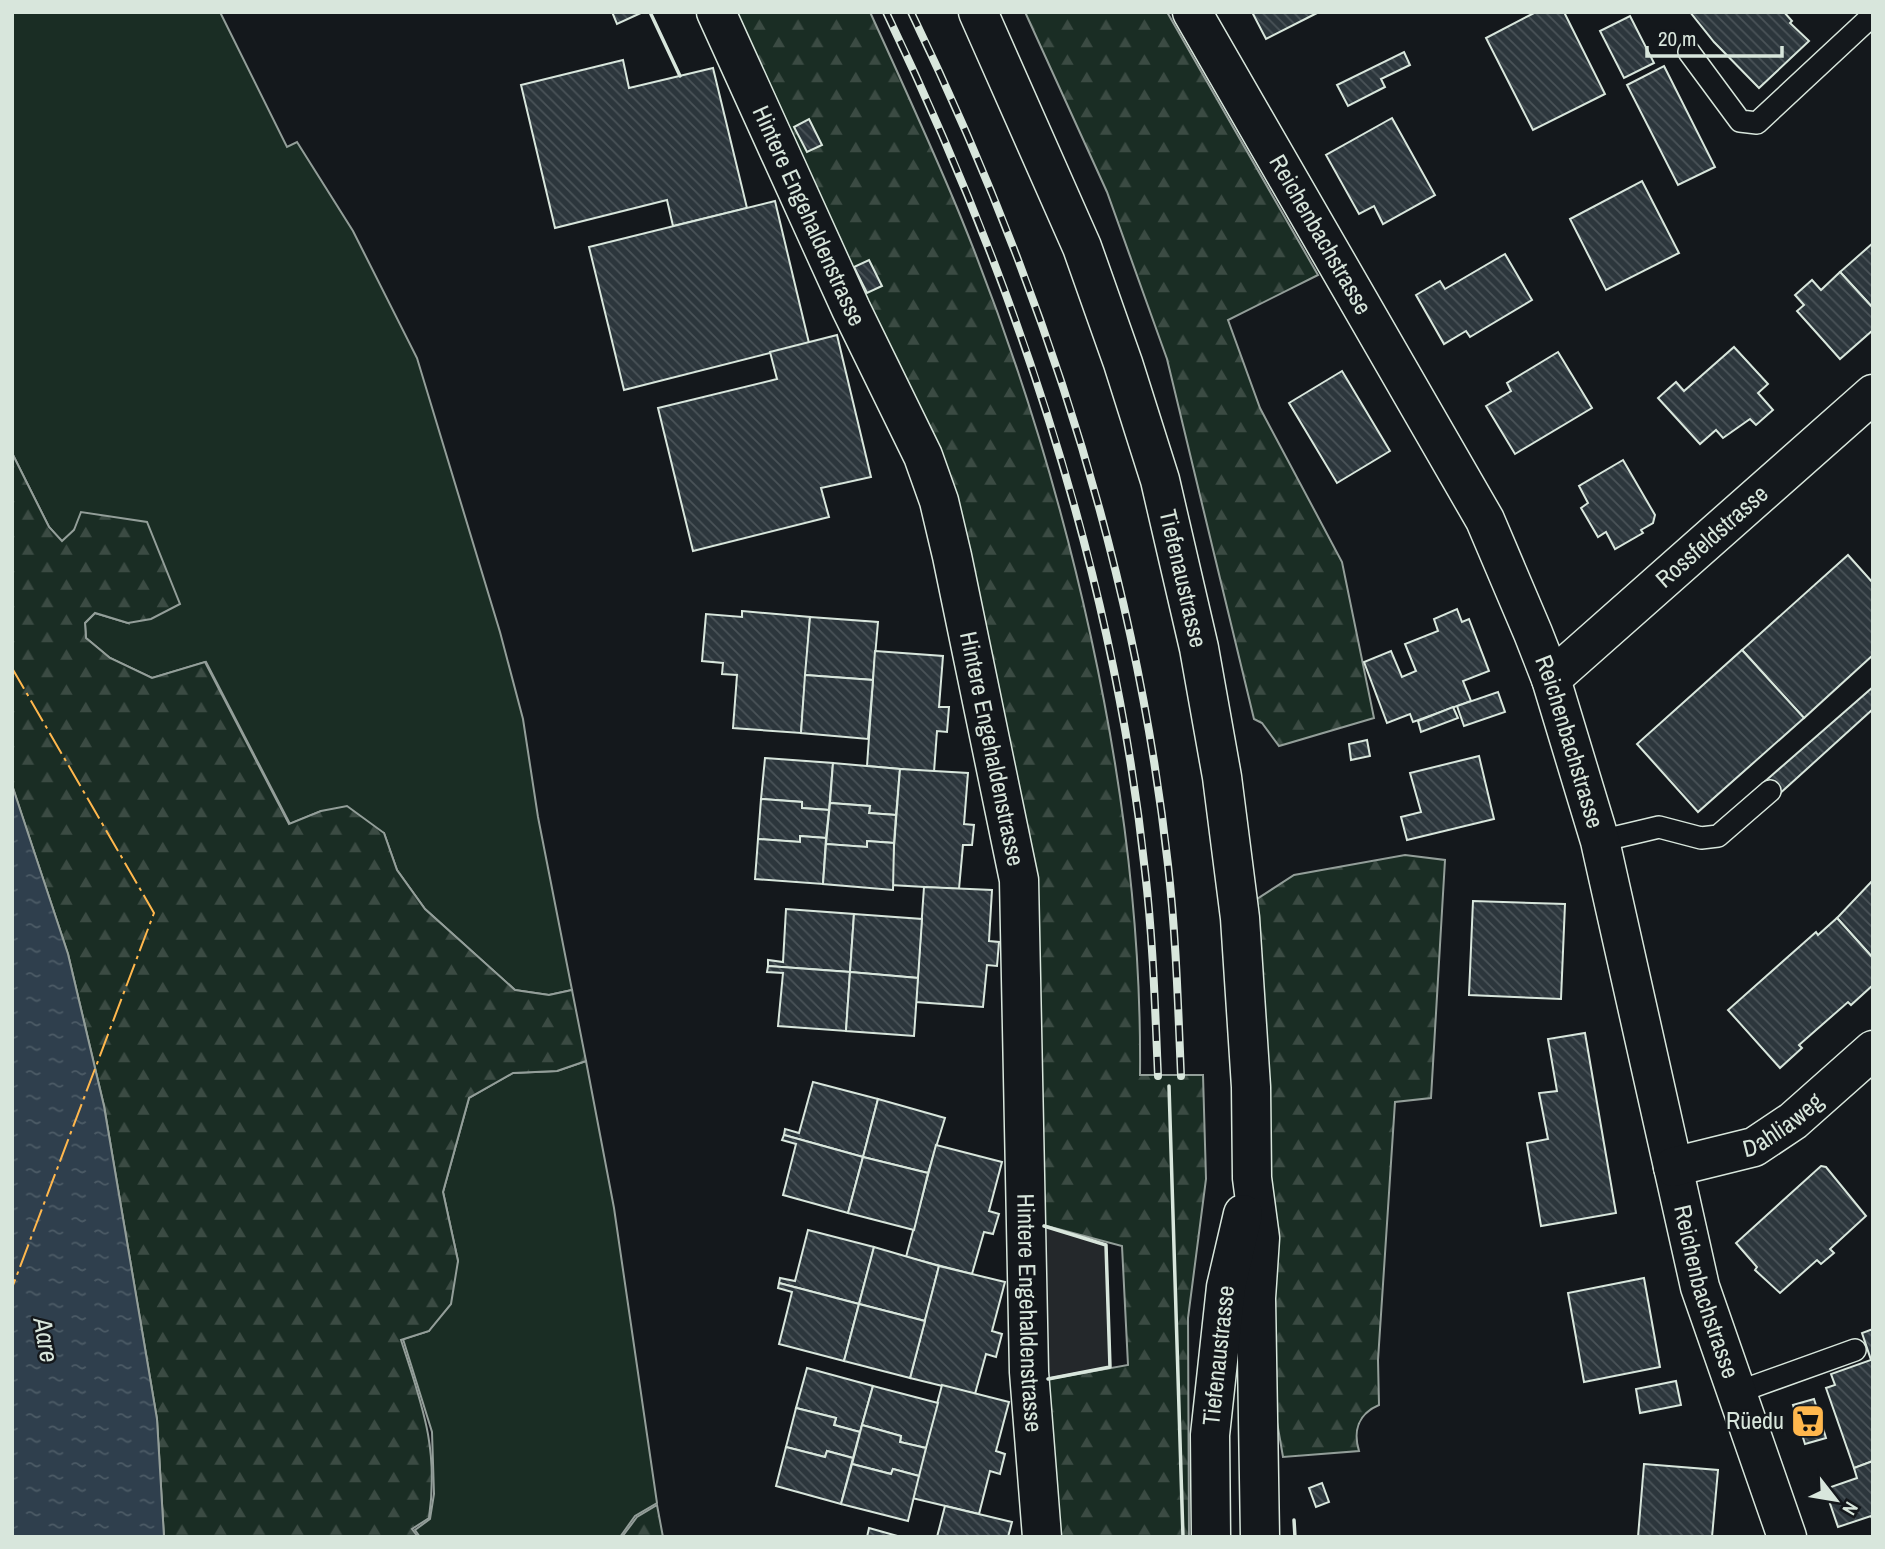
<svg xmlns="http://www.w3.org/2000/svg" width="1885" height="1549" font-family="'Archivo Narrow',sans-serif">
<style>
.grass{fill:#1a2d24;stroke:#939e99;stroke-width:2}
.forest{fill:url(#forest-firs);stroke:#939e99;stroke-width:2}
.parking{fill:#24282b;stroke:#939e99;stroke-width:2}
.water{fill:url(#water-ripples);stroke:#939e99;stroke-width:2}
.building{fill:url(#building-back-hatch);stroke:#d8e6dc;stroke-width:2}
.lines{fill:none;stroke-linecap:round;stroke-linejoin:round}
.lane-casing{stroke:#d8e6dc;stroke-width:24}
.street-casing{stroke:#d8e6dc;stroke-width:41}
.primary-casing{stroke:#d8e6dc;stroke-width:41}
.lane{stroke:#14181c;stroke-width:21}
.street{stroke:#14181c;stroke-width:38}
.primary{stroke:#14181c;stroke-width:38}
.rail-casing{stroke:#d8e6dc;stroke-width:8}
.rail{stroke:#14181c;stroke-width:5;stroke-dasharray:16;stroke-linecap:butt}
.wall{stroke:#d8e6dc;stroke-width:3.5}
.power{stroke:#ffb74d;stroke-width:2;stroke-dasharray:24 5 3.5 5;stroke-linecap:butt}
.labels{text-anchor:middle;stroke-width:5;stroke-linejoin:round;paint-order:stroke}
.street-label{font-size:24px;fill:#d8e6dc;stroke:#14181c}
.poi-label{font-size:24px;fill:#d8e6dc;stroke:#14181c;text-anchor:end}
.water-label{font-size:26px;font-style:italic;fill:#d8e6dc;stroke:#14181c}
</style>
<defs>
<pattern id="forest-firs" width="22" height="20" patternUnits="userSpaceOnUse" patternTransform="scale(1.75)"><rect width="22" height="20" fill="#1a2d24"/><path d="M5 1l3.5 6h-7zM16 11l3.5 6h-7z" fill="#3b4b43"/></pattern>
<pattern id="water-ripples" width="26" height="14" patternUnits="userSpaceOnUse" patternTransform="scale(1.75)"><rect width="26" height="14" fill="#2f3f4d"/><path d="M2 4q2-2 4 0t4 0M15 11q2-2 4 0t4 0" fill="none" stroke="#4c5b66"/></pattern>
<pattern id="building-back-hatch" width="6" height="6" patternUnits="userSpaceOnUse" patternTransform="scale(1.75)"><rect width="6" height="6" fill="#2c363c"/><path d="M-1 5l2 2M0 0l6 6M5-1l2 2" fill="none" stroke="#4a5358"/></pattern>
</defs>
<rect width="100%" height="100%" fill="#14181c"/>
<g class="grass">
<polygon points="12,12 220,12 287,147 297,142 353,231 417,358 500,632 523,719 538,817 572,990 549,995 515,990 425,909 397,870 384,833 321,811 290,824 206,662 152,678 110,658 86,638 85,623 95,613 128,623 74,530 62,542 49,527 12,453"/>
<polygon points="586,1061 614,1208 657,1503 635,1516 620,1537 420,1537 415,1530 430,1519 434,1494 432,1432 403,1339 429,1331 458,1261 443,1192 469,1098 513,1073 557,1071"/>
</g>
<g class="forest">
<path d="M718,12H870C901,80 932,147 960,215C1066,475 1143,793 1140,1075H1203L1206,1179L1188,1318L1189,1537H1044L1033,1382L1128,1365L1122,1246L1028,1221L1026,978L953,556Z"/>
<polygon points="1025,12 1167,12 1318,275 1228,320 1260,408 1342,562 1374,718 1279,746 1262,723 1254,719 1167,359 1107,192"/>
<path d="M12,453L49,527L62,541L74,530L81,512L147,522L180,604L151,619L128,623L95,613L85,623L86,638L110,658L152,678L205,662L289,824L321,811L347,806L384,833L397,870L425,909L515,990L549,995L572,990L586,1061L557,1071L513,1073L469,1098L443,1192L458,1261L451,1304L429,1331L401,1340C422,1405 439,1448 429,1518L412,1529L418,1537H164L157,1419L104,1106L68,954L12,785Z"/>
<path d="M1405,855L1445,860L1431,1098L1395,1102L1378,1360L1379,1405C1358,1414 1353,1431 1359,1451L1283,1457L1235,1179L1251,1087L1223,921L1294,875Z"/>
<polygon points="657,1505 663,1537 622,1537 637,1517"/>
</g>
<polygon class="parking" points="1044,1226 1106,1245 1110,1367 1035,1381"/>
<polygon class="water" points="12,785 68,954 104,1106 157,1419 164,1537 12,1537"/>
<g class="building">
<polygon points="612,12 643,12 617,24"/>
<polygon points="1252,12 1319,12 1266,39"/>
<polygon points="1536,12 1564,12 1605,94 1533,130 1486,38"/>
<polygon points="1690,12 1784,12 1792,21 1790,23 1809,41 1759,88 1714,42"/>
<polygon points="1630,16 1654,63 1624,78 1600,31"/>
<polygon points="1404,52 1410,65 1381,79 1385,87 1348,106 1337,85"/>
<polygon points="623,60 629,88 713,68 747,208 673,226 667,200 555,228 521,85"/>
<polygon points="1664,66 1715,167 1678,185 1627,85"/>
<polygon points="1392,118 1435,195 1383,224 1374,206 1359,214 1326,155"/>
<polygon points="809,119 822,145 807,152 794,127"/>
<polygon points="1642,181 1679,253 1606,290 1570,219"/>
<polygon points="775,201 809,343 624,390 589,247"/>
<polygon points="1873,243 1873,308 1840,272"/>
<polygon points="1505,254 1532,300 1470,337 1466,331 1444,344 1416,295 1440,281 1445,289"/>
<polygon points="869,260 882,286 867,293 854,267"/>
<polygon points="1840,272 1873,308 1873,330 1840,359 1797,311 1804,305 1795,295 1812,280 1821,290"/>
<polygon points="837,335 871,477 821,488 829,517 693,551 658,408 777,379 770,352"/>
<polygon points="1734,347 1768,384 1758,393 1773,410 1756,425 1750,419 1723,438 1716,430 1700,444 1658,398 1676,382 1684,391"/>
<polygon points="1558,352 1592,408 1515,454 1486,406 1511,391 1507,383"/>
<polygon points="1342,371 1390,451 1337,483 1289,403"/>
<polygon points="1623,460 1655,515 1653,523 1641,530 1643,533 1615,549 1606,532 1598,537 1581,508 1588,503 1579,486"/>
<polygon points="1848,555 1873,583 1873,655 1804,718 1742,650"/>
<polygon points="1457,609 1462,622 1469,619 1489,671 1463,681 1471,701 1413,722 1410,714 1387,723 1364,662 1391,651 1402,677 1416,671 1405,644 1438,631 1434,619"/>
<polygon points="742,611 810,617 801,733 733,728 737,675 722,674 723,663 702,661 706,614 742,617"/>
<polygon points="810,617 878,622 873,680 805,675"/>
<polygon points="1742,650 1804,718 1698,812 1637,744"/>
<polygon points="875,651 943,656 939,707 949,707 947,732 937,731 934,772 867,766"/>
<polygon points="805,675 873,680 868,739 801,733"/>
<polygon points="1873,687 1873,709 1776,797 1763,783"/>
<polygon points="1498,692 1505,712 1464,726 1457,706"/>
<polygon points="1453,707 1458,718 1421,732 1418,721"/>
<polygon points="1367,740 1370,756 1351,760 1349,744"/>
<polygon points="1479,756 1494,819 1407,840 1401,817 1421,812 1410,773"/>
<polygon points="765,758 833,763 829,810 802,808 802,802 761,799"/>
<polygon points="833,763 900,769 896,815 869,813 870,806 830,803"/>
<polygon points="900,769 968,773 964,824 974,825 972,845 963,845 959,889 891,885"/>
<polygon points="761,799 802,802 802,808 829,810 826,838 800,836 800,842 758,839"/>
<polygon points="830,803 870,806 869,813 896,815 894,843 867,841 867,847 826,844"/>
<polygon points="800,836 826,838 823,884 755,879 758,839 800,842"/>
<polygon points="867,841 894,843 893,890 823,884 826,844 867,847"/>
<polygon points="1873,880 1873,958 1837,918"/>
<polygon points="924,887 992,890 989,941 999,942 997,966 987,965 983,1007 916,1002"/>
<polygon points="1473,901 1565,904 1561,999 1469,995"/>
<polygon points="786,909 854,914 850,972 768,966 768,960 783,962"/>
<polygon points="854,914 922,919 918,978 850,972"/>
<polygon points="1837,918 1873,958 1873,985 1851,1005 1848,1002 1799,1045 1802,1048 1780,1068 1728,1010 1816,932 1818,935"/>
<polygon points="768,966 850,972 846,1031 778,1026 783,973 767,972"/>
<polygon points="850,972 918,978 914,1036 846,1031"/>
<polygon points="1585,1033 1616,1213 1541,1226 1527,1143 1548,1139 1539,1093 1557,1091 1548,1039"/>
<polygon points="813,1082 878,1099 863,1157 784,1135 785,1129 799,1133"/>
<polygon points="878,1099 945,1118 928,1173 863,1157"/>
<polygon points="784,1135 863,1157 848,1213 783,1195 796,1144 782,1140"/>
<polygon points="936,1145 1002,1162 989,1211 999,1214 993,1234 984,1232 972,1274 906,1257"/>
<polygon points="863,1157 928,1173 914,1230 848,1213"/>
<polygon points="1821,1166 1826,1167 1866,1216 1830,1249 1834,1253 1821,1264 1817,1260 1780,1293 1755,1270 1757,1267 1736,1243"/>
<polygon points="808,1230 874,1247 859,1304 779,1283 780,1278 795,1281"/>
<polygon points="874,1247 939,1266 925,1321 859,1304"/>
<polygon points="939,1266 1005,1282 992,1331 1002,1334 996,1357 986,1354 975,1394 910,1378"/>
<polygon points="1644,1278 1660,1367 1584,1382 1568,1293"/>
<polygon points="779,1283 859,1304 844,1361 779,1344 792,1292 778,1288"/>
<polygon points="859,1304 925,1321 910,1378 844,1361"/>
<polygon points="1873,1329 1873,1461 1854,1468 1826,1388 1835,1385 1831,1374 1871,1360 1862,1333"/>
<polygon points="807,1368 873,1386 860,1432 834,1425 836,1418 796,1408"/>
<polygon points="1676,1381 1681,1405 1640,1413 1636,1389"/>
<polygon points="942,1385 1009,1402 996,1451 1005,1454 1000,1474 990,1471 979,1514 912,1498"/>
<polygon points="873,1386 938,1403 926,1448 900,1442 901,1436 862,1425"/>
<polygon points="1814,1399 1826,1438 1805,1444 1793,1405"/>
<polygon points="796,1408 836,1418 834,1425 860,1432 853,1458 827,1451 825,1457 786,1447"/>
<polygon points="862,1425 901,1436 900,1442 926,1448 919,1476 893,1469 891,1474 852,1464"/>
<polygon points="786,1447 825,1457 827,1451 853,1458 841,1504 776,1486"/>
<polygon points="1873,1461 1873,1521 1871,1516 1838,1527 1825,1489 1857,1478 1854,1468"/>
<polygon points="852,1464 891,1474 893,1469 919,1476 908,1521 841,1504"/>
<polygon points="1644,1464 1718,1470 1712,1537 1638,1537"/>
<polygon points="1322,1483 1329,1502 1316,1507 1309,1488"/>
<polygon points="945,1506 1012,1522 1008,1537 937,1537"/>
<polygon points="869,1528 901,1537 867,1537"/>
</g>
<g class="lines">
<g class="lane-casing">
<g id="lane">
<polyline points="1689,52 1740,121 1757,123 1873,15"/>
<polyline points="1600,841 1659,827 1701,838 1718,836 1770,791"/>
<polyline points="1738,1392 1855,1350"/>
</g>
</g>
<g class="street-casing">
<g id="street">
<path id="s1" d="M716,12L851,309L923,456L939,501L952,556L1019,880L1029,1372L1042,1537"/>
<path id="s2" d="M1192,12L1485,520L1533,633L1551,679L1600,841L1700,1287L1787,1537"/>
<path id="s3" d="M1551,679L1873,394"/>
<path id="s4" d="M1673,1167L1754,1147L1793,1121L1873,1050"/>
</g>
</g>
<g class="primary-casing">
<g id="primary">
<path id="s5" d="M978,12L1082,247L1123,363L1160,480L1199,648L1222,777L1240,918L1251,1087L1252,1178L1260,1238L1256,1298L1260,1537"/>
<path id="s6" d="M1211,1537L1210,1435L1226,1287L1243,1214"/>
</g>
</g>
<use href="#lane" class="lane"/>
<use href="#street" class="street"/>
<use href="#primary" class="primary"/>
<g class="rail-casing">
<g id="rail">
<path d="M886,12C1016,283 1113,570 1145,871C1153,939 1155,1007 1158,1076"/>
<path d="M911,12C1041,281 1135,567 1168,865C1176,935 1178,1005 1181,1076"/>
</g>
</g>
<use href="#rail" class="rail"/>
<g class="wall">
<polyline points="650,12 680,76"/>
<polyline points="1169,1086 1183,1537"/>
<polyline points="1044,1226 1106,1245 1110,1367 1048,1379"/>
<polyline points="1294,1520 1295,1537"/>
</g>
<polyline class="power" points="12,668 154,913 12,1288"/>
</g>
<defs>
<g id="supermarket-square" transform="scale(1.75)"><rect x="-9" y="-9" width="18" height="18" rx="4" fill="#ffb74d" stroke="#14181c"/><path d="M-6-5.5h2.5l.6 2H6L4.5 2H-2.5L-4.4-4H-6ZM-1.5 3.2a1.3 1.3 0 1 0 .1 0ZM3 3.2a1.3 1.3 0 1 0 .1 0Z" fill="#111"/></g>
</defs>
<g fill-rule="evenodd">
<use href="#supermarket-square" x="1808" y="1421"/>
</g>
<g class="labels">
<g class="street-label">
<text dy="8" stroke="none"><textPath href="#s1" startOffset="224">Hintere Engehaldenstrasse</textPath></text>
<text dy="8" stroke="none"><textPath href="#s2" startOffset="257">Reichenbachstrasse</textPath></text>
<text dy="8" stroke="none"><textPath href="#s3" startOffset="215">Rossfeldstrasse</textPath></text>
<text dy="8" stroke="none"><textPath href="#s5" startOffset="604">Tiefenaustrasse</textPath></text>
<text dy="8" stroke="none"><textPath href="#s2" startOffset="824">Reichenbachstrasse</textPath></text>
<text dy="8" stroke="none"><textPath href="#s1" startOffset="791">Hintere Engehaldenstrasse</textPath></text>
<text dy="8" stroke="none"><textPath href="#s4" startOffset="119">Dahliaweg</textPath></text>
<text dy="8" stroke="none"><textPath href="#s2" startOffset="1391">Reichenbachstrasse</textPath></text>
<text dy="8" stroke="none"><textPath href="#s1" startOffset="1358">Hintere Engehaldenstrasse</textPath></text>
<text dy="8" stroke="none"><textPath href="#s6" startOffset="182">Tiefenaustrasse</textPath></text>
</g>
<g class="poi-label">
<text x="1784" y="1429">Rüedu</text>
</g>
<g class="water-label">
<text transform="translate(46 1340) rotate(80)" y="9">Aare</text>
</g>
</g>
<rect width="1885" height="1549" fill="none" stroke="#d8e6dc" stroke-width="28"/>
<g transform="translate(1836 1500) rotate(121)" stroke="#14181c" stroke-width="5" paint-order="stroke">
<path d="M0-5L12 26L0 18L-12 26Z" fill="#d8e6dc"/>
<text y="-10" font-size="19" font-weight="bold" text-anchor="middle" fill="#d8e6dc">N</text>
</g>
<path d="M1647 46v10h135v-10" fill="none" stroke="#d8e6dc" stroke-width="3.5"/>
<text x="1658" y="46" font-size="21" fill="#d8e6dc" stroke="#14181c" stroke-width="5" paint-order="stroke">20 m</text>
</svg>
